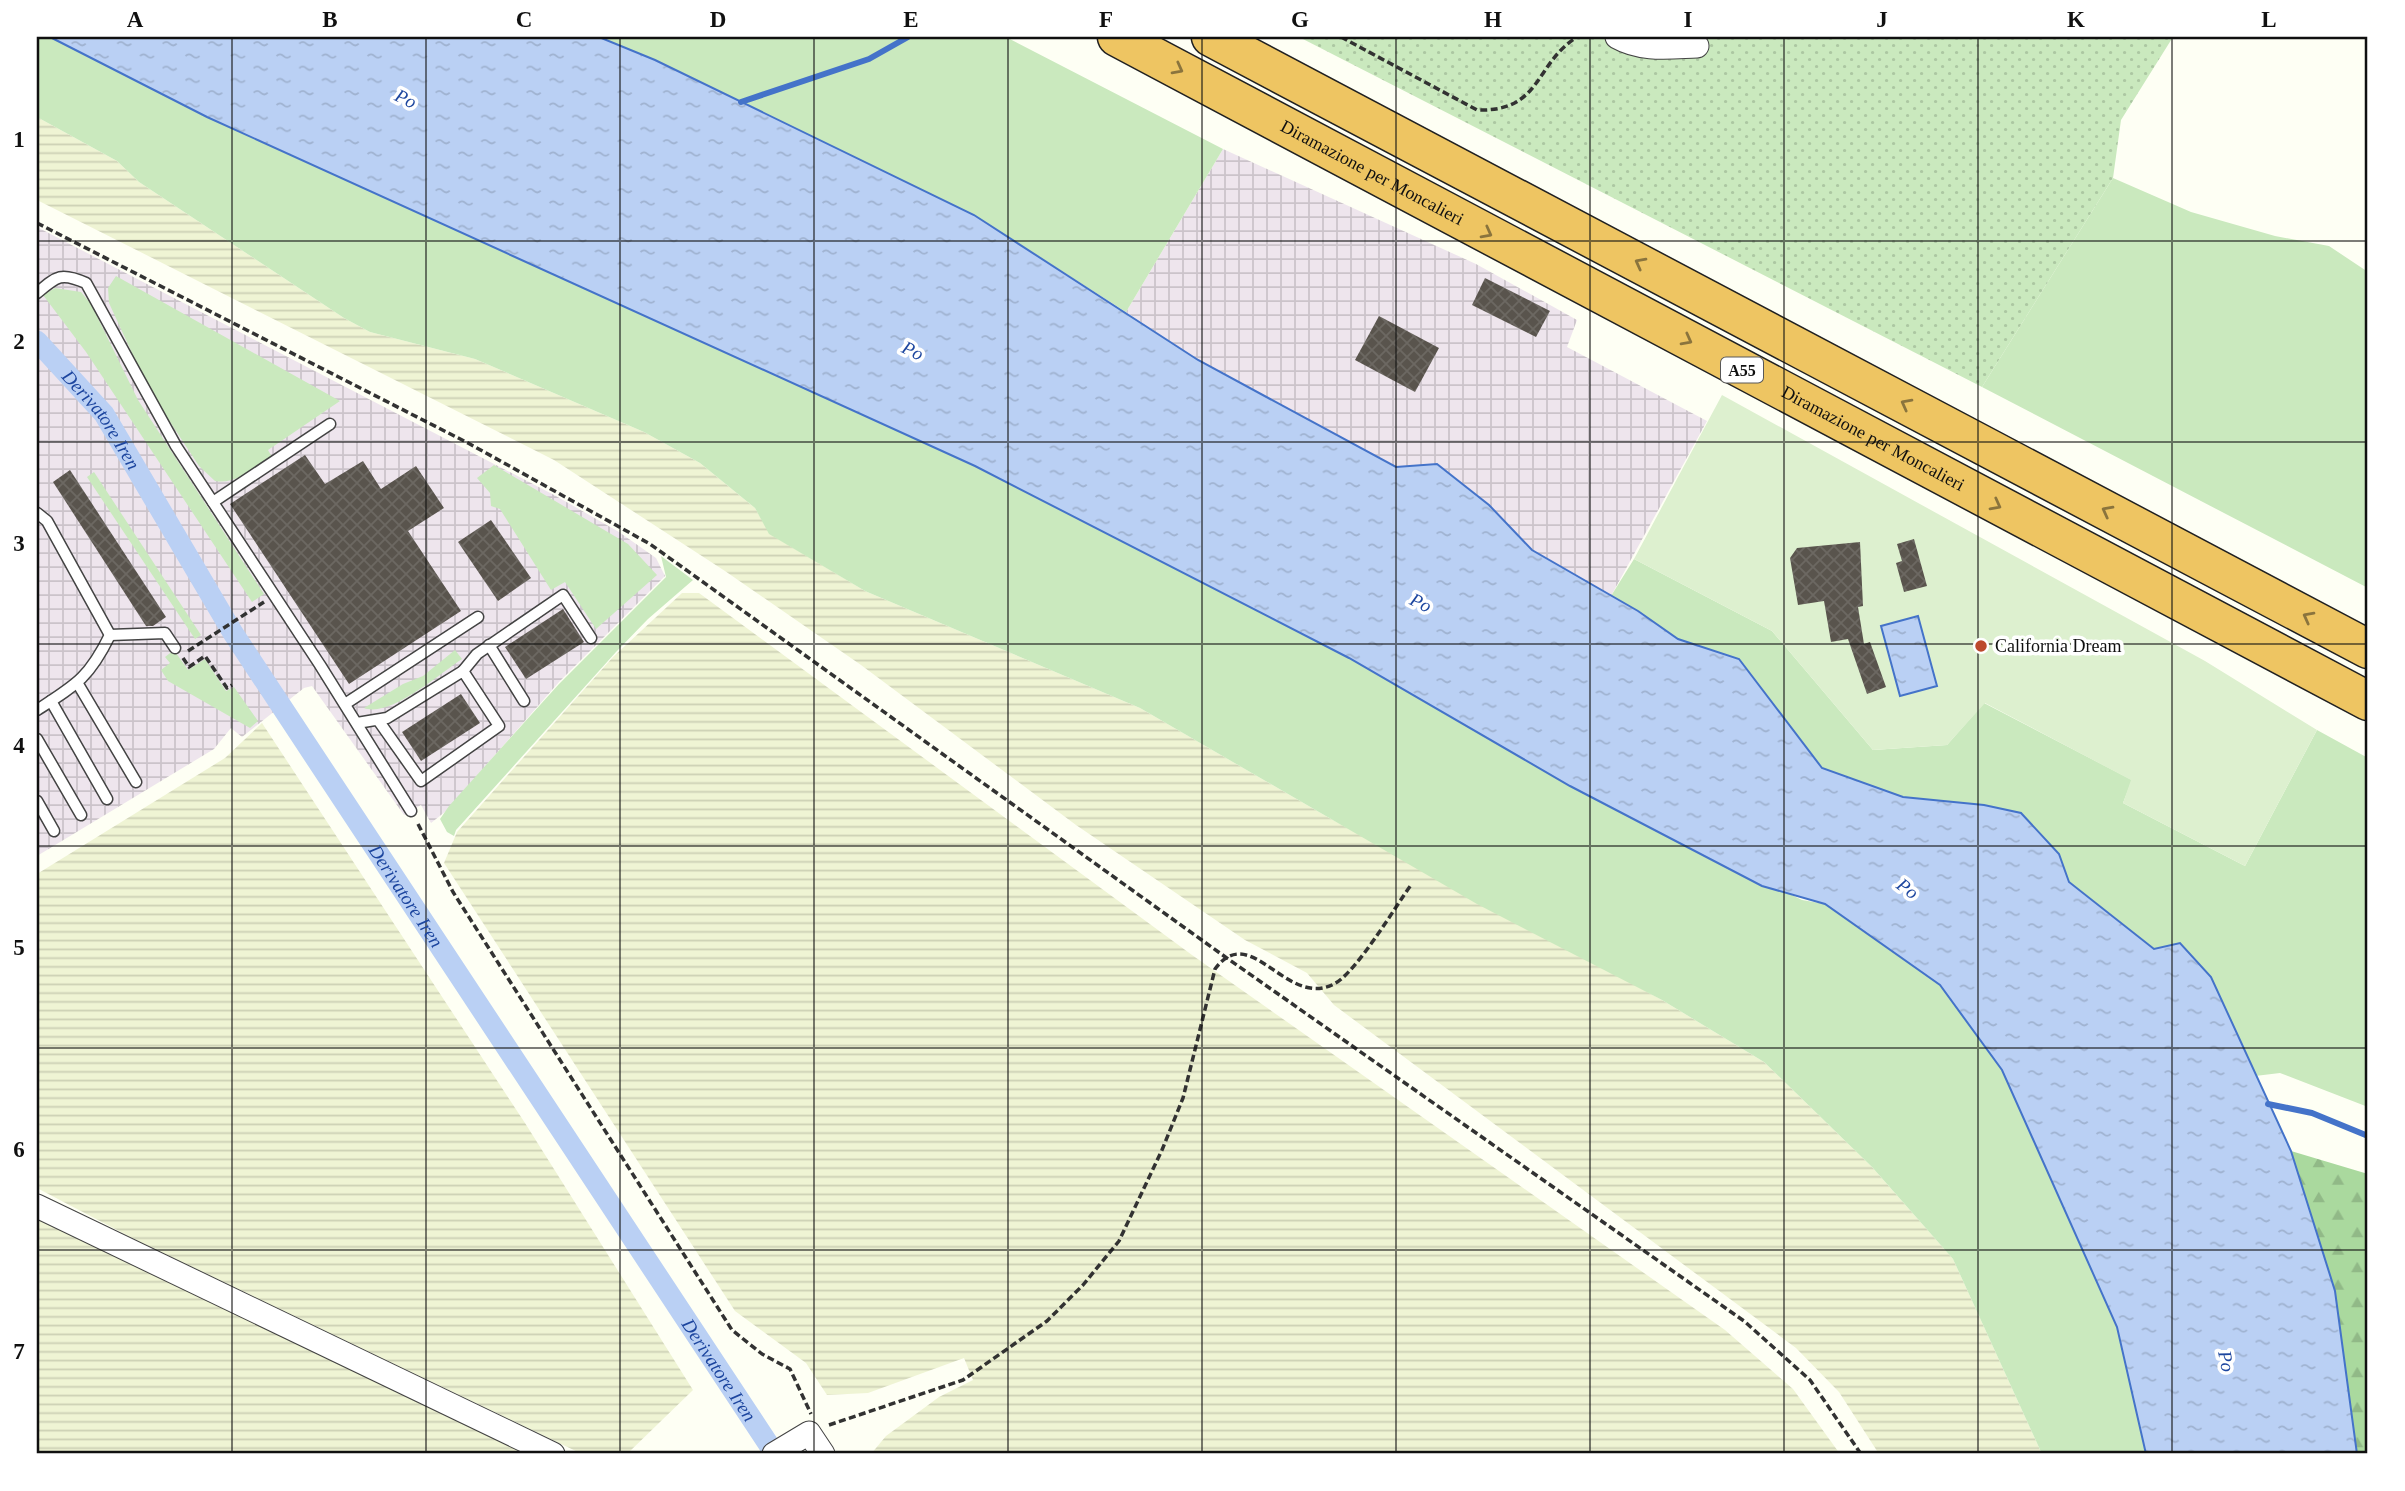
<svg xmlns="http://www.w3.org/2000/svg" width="2405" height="1491" font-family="Georgia,serif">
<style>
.industrial{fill:url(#industrial-grid)}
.farmland{fill:url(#farmland-rules)}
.grass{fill:#cae9be}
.forest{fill:url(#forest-firs)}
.garden{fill:url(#garden-dots)}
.pitch{fill:#ddf0cf}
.water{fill:url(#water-ripples);stroke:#4473c9;stroke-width:2}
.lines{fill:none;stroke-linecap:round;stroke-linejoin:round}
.stream{stroke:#4473c9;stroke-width:6}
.canal{stroke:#bad0f4;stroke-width:21}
.building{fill:url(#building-cross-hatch)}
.service-casing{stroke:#434343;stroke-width:13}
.minor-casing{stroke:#434343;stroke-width:25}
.motorway-casing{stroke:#212121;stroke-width:41}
.path{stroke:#323232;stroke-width:3.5;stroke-dasharray:7 3.5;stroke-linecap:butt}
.service{stroke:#fff;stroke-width:10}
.minor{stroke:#fff;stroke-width:23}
.motorway{stroke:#eec562;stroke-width:38}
.oneway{stroke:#8a743d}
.grid{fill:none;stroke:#101010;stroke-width:2;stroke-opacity:0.55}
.poi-dot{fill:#bc492c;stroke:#fff;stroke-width:2.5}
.labels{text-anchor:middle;stroke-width:7;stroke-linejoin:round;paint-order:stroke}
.shield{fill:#fff;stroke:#585858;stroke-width:2}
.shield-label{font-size:16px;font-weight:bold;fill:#101010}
.street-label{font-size:18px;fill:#101010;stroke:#fff}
.poi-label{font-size:18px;fill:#101010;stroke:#fff;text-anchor:start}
.water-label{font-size:19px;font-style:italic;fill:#1d469f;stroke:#fff}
.neatline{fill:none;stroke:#101010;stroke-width:2.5}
.grid-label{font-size:23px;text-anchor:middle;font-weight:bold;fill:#101010}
</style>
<defs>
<pattern id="industrial-grid" width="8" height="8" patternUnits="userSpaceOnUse" patternTransform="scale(1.75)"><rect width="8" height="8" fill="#eee5ed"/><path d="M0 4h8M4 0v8" fill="none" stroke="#cbc3ca"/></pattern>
<pattern id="farmland-rules" width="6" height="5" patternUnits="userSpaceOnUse" patternTransform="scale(1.75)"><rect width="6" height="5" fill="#eff4d4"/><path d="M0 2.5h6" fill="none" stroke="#ccd0b5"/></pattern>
<pattern id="forest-firs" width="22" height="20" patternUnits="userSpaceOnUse" patternTransform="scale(1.75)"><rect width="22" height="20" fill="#aad99e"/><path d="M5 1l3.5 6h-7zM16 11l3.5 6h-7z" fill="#91b987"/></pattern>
<pattern id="garden-dots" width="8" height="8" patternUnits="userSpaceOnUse" patternTransform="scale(1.75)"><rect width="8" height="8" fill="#cae9be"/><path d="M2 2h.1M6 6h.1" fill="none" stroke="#acc7a2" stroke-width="1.8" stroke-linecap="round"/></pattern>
<pattern id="water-ripples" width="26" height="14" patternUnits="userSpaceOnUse" patternTransform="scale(1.75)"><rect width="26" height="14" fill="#bad0f4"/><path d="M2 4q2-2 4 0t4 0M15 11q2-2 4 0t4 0" fill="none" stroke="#9fb2d0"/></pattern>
<pattern id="building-cross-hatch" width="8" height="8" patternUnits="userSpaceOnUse" patternTransform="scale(1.75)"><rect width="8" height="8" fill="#59544d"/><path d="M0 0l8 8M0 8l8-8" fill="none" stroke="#6c6862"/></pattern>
</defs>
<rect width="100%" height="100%" fill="#fefff4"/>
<g class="industrial">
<polygon points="1223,149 1476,264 1577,320 1567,347 1707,421 1611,596 1532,550 1489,505 1437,465 1397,467 1198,360 1126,312"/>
<polygon points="37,227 556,496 619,532 656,558 665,576 559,682 446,811 431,823 421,805 404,815 312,686 304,688 242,737 231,728 214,749 37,856"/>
</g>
<g class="farmland">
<polygon points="37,117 117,161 139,182 344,318 370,332 475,359 644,432 700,463 755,508 770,534 865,591 1140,708 1331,819 1662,1000 1764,1062 1872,1167 1953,1259 2042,1454 1879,1454 1839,1392 1796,1348 1334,1005 1307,973 1245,940 1076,825 861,665 725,571 554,460 37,200"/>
<polygon points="682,593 699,593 1192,955 1725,1330 1793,1389 1840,1454 871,1454 886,1436 939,1397 973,1380 964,1358 868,1393 827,1395 806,1363 735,1311 444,863 457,832 613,657"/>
<polygon points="262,723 525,1123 693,1390 627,1454 582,1454 138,1241 37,1188 37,874 225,758"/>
<polygon points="37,1218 530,1454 37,1454"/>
</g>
<g class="grass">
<polygon points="37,37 50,37 207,117 975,466 1349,658 1570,786 1802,900 1825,904 1940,985 2002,1070 2117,1327 2146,1454 2042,1454 1953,1259 1872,1167 1764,1062 1662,1000 1477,904 1140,708 865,591 769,534 755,508 700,463 644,432 475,359 370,332 344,318 139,182 117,161 37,117"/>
<polygon points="599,37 1006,37 1223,149 1126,312 974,215 655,60"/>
<polygon points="2113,178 2191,212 2275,236 2329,246 2368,272 2368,588 1982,387"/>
<path d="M116,276L340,401L268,450L272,457C254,468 236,485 215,481L199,466L149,390L109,303L108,288Z"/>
<polygon points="55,288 81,292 91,304 138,400 264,594 252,602 86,352 43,295"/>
<polygon points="494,465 628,544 657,575 596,629 565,582 551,590 500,509 491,506 490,493 477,478"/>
<polygon points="94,472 201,635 195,639 87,477"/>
<polygon points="661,556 693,580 648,619 616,652 456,830 454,836 447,832 440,819 449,806 559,684 666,577"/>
<polygon points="1634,559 1772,631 1873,750 1947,745 1984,703 2132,780 2123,803 2245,866 2317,730 2368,758 2368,1107 2280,1073 2255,1076 2211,977 2180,943 2154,949 2069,882 2059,854 1984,805 1903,797 1822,768 1739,659 1678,639 1611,596"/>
<polygon points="174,650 188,670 205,659 226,691 234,687 258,721 250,728 168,681 161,670 170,663 165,657"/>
<path d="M455,650L462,659C439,674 390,718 364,708L403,684L423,676Z"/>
</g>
<polygon class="forest" points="2291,1151 2368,1174 2368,1454 2357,1454 2335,1291"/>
<polygon class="garden" points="1299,37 2173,37 2121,120 2113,178 1982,387"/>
<polygon class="pitch" points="1722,395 2205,661 2317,730 2245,866 2123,803 2131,780 1985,703 1947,745 1873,750 1772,631 1634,559"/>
<g class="water">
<polygon points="50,37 599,37 655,60 974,215 1198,360 1396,467 1437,464 1489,505 1532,550 1638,611 1678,639 1739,659 1822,768 1903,797 1984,805 2021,813 2059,854 2069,882 2154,949 2180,943 2211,977 2291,1151 2335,1291 2357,1454 2146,1454 2117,1327 2002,1070 1940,985 1825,904 1762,886 1570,786 1349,658 975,466 207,117"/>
<polygon points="1918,616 1937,686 1900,696 1881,626"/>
</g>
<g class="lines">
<g class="stream">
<polyline points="741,102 869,59 908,37"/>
<polyline points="2268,1104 2312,1113 2368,1136"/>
</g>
<path class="canal" id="s1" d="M37,341L104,414L233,633L775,1454"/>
</g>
<g class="building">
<polygon points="1485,278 1550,311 1536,337 1472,305"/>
<polygon points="1379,316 1439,348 1415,392 1355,360"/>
<polygon points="305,455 325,484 363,461 381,489 416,466 444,508 408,531 461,611 349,684 230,504"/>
<polygon points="70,470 166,617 153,626 146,626 53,482"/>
<polygon points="491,520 531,578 498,601 458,542"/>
<polygon points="1914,539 1927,586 1904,592 1896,563 1902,561 1897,544"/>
<polygon points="1860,542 1863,606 1858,607 1864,644 1870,642 1886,687 1867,694 1848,639 1831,642 1824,601 1798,605 1790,558 1797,548"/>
<polygon points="563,609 584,642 526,679 505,647"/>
<polygon points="461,694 480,723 421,761 402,732"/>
</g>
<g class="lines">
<g class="service-casing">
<g id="service">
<path d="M37,293C57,276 61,272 86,283L176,446L320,665L411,811"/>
<polyline points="213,502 330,424"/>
<polyline points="37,513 47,521 110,635"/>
<polyline points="110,635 165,633 175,648"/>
<polyline points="489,645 524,701"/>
<polyline points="463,671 477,654 563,595 591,638"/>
<polyline points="78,684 136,782"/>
<polyline points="51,701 107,799"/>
<polyline points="345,704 478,617"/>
<path d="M37,710C76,685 89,678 110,635"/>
<polyline points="357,723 387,718 463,671 499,726 421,781 378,720"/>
<polyline points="37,739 81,815"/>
<polyline points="37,801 54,831"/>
</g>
</g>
<g class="minor-casing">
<g id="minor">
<path d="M1617,37C1642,51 1669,47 1697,46"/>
<polyline points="37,1206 553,1454"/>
<polyline points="774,1454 809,1433 823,1454"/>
</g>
</g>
<g class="motorway-casing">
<g id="motorway">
<path id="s2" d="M1117,37L2368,701"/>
<polyline points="1211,37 2368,649"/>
</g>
</g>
<g class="path">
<path d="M1341,37L1477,110C1542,112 1534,64 1577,37"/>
<polyline points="37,223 468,443 650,544 1224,956 1744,1321 1810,1380 1861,1454"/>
<polyline points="188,651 264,602"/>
<polyline points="183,658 189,667 205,656 227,688 232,685"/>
<polyline points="418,824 453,892 732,1330 762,1354 790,1369 811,1414"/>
<path d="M829,1425L963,1380L1047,1321L1083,1285L1119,1241L1162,1150L1183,1098L1215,969C1251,920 1286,1009 1334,984C1356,973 1395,907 1411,885"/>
</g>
<use href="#service" class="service"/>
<use href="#minor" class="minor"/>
<use href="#motorway" class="motorway"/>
</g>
<defs><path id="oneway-chevron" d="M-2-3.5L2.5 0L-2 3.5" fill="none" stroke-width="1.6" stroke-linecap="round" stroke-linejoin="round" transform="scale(1.75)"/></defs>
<g class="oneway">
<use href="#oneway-chevron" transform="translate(1178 69) rotate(28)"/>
<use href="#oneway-chevron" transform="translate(1487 233) rotate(28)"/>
<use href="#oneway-chevron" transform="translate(1640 263) rotate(-152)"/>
<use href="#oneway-chevron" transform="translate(1687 340) rotate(28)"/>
<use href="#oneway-chevron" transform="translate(1906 404) rotate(-152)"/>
<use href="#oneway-chevron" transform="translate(1996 505) rotate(28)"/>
<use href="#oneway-chevron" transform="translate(2107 511) rotate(-152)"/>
<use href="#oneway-chevron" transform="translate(2308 617) rotate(-152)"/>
</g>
<path class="grid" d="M232,37V1454M426,37V1454M620,37V1454M814,37V1454M1008,37V1454M1202,37V1454M1396,37V1454M1590,37V1454M1784,37V1454M1978,37V1454M2172,37V1454M37,241H2368M37,442H2368M37,644H2368M37,846H2368M37,1048H2368M37,1250H2368"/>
<circle class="poi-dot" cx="1981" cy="646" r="7"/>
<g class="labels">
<rect class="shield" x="1721" y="357.5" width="42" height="25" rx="5"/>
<g class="shield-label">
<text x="1742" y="376">A55</text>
</g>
<g class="street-label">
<text dy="6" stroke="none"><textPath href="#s2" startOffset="289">Diramazione per Moncalieri</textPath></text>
<text dy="6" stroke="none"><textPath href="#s2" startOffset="856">Diramazione per Moncalieri</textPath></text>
</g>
<g class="poi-label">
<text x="1995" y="652">California Dream</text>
</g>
<g class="water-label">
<text transform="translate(406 98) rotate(26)" y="7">Po</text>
<text transform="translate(913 350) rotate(26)" y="7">Po</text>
<text dy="7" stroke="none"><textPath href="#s1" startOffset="102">Derivatore Iren</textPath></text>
<text transform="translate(1421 602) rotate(26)" y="7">Po</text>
<text transform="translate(1908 888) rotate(37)" y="7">Po</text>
<text dy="7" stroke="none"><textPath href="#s1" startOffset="668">Derivatore Iren</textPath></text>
<text transform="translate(2227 1361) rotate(78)" y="7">Po</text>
<text dy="7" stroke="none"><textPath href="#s1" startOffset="1236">Derivatore Iren</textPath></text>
</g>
</g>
<rect width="2405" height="1491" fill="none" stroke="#ffffff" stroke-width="77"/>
<rect x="38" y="38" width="2328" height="1414" class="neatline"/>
<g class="grid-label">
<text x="135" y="27">A</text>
<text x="330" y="27">B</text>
<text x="524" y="27">C</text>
<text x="718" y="27">D</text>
<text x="911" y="27">E</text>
<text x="1106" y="27">F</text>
<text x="1300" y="27">G</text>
<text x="1493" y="27">H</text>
<text x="1688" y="27">I</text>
<text x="1882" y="27">J</text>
<text x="2076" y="27">K</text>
<text x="2269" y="27">L</text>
<text x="19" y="147">1</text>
<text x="19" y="349">2</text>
<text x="19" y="551">3</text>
<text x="19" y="753">4</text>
<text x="19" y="955">5</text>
<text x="19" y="1157">6</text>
<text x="19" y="1359">7</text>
</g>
</svg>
